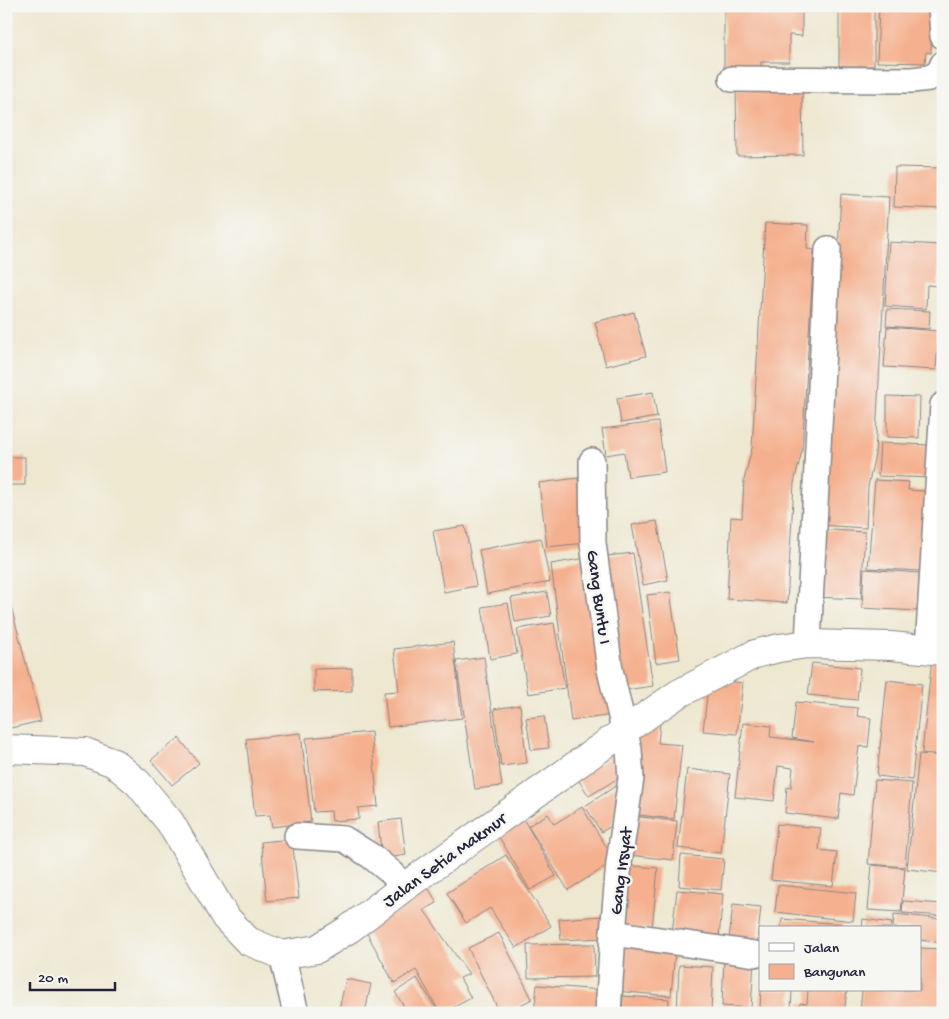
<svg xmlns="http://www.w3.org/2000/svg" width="949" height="1019" font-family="'Gochi Hand',sans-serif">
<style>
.building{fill:#f5b18f}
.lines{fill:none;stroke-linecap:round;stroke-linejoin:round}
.street-casing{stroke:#888586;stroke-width:28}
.secondary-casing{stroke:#888586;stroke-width:30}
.street{stroke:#fff;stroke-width:25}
.secondary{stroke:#fff;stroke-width:28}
.labels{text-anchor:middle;stroke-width:5;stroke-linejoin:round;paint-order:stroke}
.street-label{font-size:18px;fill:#22223b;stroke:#f6f6f2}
</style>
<rect width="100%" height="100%" fill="#f6f6f2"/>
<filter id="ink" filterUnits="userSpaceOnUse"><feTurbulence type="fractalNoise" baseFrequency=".02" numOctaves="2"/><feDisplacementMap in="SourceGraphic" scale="10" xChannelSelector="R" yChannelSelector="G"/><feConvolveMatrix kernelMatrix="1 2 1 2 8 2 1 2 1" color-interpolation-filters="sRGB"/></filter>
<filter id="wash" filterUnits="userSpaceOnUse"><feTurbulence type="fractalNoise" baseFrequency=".0096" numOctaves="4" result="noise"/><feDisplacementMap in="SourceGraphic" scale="20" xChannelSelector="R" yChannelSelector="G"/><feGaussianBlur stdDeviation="1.12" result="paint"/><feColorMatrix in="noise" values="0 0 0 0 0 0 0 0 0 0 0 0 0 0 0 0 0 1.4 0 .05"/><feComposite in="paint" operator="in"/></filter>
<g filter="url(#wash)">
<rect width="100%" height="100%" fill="#eee8d1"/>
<g id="blocks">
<g class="building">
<polygon points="724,6 802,6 802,36 789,35 789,62 761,62 761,72 724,72"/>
<polygon points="803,6 874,6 874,66 839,66 839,12 803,12"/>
<polygon points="879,6 932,6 931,53 926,52 925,63 877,62"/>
<polygon points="802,89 803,155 737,156 736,90"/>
<polygon points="895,167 943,168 943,209 894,207"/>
<polygon points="841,194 889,197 875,454 868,487 866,528 817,525 827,451"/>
<polygon points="765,223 808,225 807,249 814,250 802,451 794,483 787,603 727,599 731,517 742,518 744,480 752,448"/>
<polygon points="889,242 940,245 938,286 927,285 926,309 885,306"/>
<polygon points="887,309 930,311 929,329 886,326"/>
<polygon points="634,312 646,356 606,366 595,322"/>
<polygon points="887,327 939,331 936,370 884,367"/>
<polygon points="653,392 657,417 621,423 617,398"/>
<polygon points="887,396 920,397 919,438 887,437"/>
<polygon points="658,422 665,472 628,477 624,452 606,455 602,429"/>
<polygon points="880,443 931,445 930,478 878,476"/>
<rect x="6" y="457" width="19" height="28"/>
<polygon points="578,478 585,543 547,547 539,483"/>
<polygon points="875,480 909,482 908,490 926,491 920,571 868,568"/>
<polygon points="657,521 668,580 643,585 632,525"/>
<polygon points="465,526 476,586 444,592 433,531"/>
<polygon points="817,529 865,532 861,599 814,597"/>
<polygon points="541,538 550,582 487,594 479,550"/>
<polygon points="633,553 653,686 619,691 599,557"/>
<polygon points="592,557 612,715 571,721 551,564"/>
<polygon points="864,569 920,573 917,611 862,608"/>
<polygon points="6,587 41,721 6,729"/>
<polygon points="547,592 551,616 515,622 511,598"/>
<polygon points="670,592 680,659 656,663 647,595"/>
<polygon points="508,603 517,654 490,659 482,607"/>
<polygon points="554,623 565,688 528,694 517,629"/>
<polygon points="453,642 462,718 388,727 384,692 399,691 394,649"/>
<polygon points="484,657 502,786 475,789 456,661"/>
<polygon points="932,658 943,659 943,755 922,753"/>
<polygon points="812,663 860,668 857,700 808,695"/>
<polygon points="352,668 352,691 314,692 314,669"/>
<polygon points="709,679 743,683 737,734 703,731"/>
<polygon points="887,680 922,684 912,780 877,776"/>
<polygon points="796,702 858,708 857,716 871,718 868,747 859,746 853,795 841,793 838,819 785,813 787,787 791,788 793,768 778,766 774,801 735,797 743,723 771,726 770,737 814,742 792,738"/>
<polygon points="520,705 527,763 501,766 494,709"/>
<polygon points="544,716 549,748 531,750 526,718"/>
<polygon points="639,721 660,723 658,743 682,745 674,819 630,814"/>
<polygon points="371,732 378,806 358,808 359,819 332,821 331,811 314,812 306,738"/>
<polygon points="301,733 311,822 272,827 270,815 255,816 246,739"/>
<polygon points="179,738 199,763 172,785 151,760"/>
<polygon points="617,753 628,772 589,796 577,778"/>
<polygon points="919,754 943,756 943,873 907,869"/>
<polygon points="687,769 730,774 721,853 678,848"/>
<polygon points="625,780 612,826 601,832 585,806"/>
<polygon points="875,780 912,783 905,867 868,864"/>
<polygon points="582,807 615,861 568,890 528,826 548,814 554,824"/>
<polygon points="633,816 677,821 673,860 629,855"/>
<polygon points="401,819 406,855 382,859 378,822"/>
<polygon points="524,820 556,876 530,890 498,835"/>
<polygon points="777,824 821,828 819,850 837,852 833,886 771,880"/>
<polygon points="292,839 299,898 267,901 261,842"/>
<polygon points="506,855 551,926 516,948 490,908 466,923 447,893"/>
<polygon points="681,855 724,859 721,890 679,886"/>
<polygon points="622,865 658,868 652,929 617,926"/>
<polygon points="872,865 905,868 901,912 868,910"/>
<polygon points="426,884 437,903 424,910 469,974 460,978 471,998 443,1013 440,1013 416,970 394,983 362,924"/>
<polygon points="778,885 856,893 853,921 775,912"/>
<polygon points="677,890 723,894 719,938 672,933"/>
<polygon points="903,901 943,904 943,916 902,913"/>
<polygon points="733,904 761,907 757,943 729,940"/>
<polygon points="894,914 943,919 942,943 920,940 920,928 893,928"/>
<polygon points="603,916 604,938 561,940 559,919"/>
<polygon points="782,919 842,924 841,928 781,928"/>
<polygon points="863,919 892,923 891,928 862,928"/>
<polygon points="499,933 532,999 505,1013 500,1013 468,948"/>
<polygon points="594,944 595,977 528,978 527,945"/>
<polygon points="620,946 675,951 671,996 615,991"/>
<polygon points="920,948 943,949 943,1013 860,1013 862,990 920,990"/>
<polygon points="724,959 754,961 751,1008 722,1006"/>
<polygon points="679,965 713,967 711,1013 677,1013"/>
<polygon points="417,978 437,1010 432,1013 408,1013 395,992"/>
<polygon points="346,979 371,984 365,1013 338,1013"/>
<polygon points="537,985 601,990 599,1013 534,1013"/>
<polygon points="761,990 792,990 791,1010 760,1008"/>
<polygon points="808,990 847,991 844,1013 799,1013 800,1003 807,1004"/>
<polygon points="623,996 669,999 668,1013 622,1013"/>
<polygon points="750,1009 776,1011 776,1013 750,1013"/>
</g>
</g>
</g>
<g filter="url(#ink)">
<use href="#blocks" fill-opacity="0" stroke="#888586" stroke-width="1"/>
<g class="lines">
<g class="street-casing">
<g id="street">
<polyline points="941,6 943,36"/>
<polyline points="732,79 912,80 929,78 939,73 943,64"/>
<polyline points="592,461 593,543 610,670 629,750 631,778 619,863 613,933 608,1013"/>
<polyline points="808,644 828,249"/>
<polyline points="928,649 943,405"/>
<polyline points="297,836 344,839 371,856 393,874 403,888"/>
<polyline points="613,933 755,954"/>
<polyline points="282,955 296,1013"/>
</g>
</g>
<g class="secondary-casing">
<polyline id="secondary" points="6,749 85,752 114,763 138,783 170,822 225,917 248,941 282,955 317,949 349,929 403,888 624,731 678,694 755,654 779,648 808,644 891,646 943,651"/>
</g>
<use href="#street" class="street"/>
<use href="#secondary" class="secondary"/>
</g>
</g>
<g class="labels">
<g class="street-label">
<text transform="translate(600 597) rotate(82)" y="6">Gang Buntu I</text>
<text transform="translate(444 859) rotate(-36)" y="6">Jalan Setia Makmur</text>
<text transform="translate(620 871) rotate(-83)" y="6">Gang Irsyat</text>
</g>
</g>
<rect width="949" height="1019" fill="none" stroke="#f6f6f2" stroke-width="25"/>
<rect x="759" y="926" width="162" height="65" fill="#f6f6f2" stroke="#a1a1a9"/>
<rect x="769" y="943" width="25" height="8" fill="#ffffff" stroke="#a1a1a9"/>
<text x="804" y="952" font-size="15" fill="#22223b">Jalan</text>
<rect x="769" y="964" width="25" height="15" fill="#f5b18f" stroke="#a1a1a9"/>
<text x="804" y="976" font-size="15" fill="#22223b">Bangunan</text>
<path d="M30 982v8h85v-8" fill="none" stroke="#22223b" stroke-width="2.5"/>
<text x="38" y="982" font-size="15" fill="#22223b" stroke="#f6f6f2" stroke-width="4" paint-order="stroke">20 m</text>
</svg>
